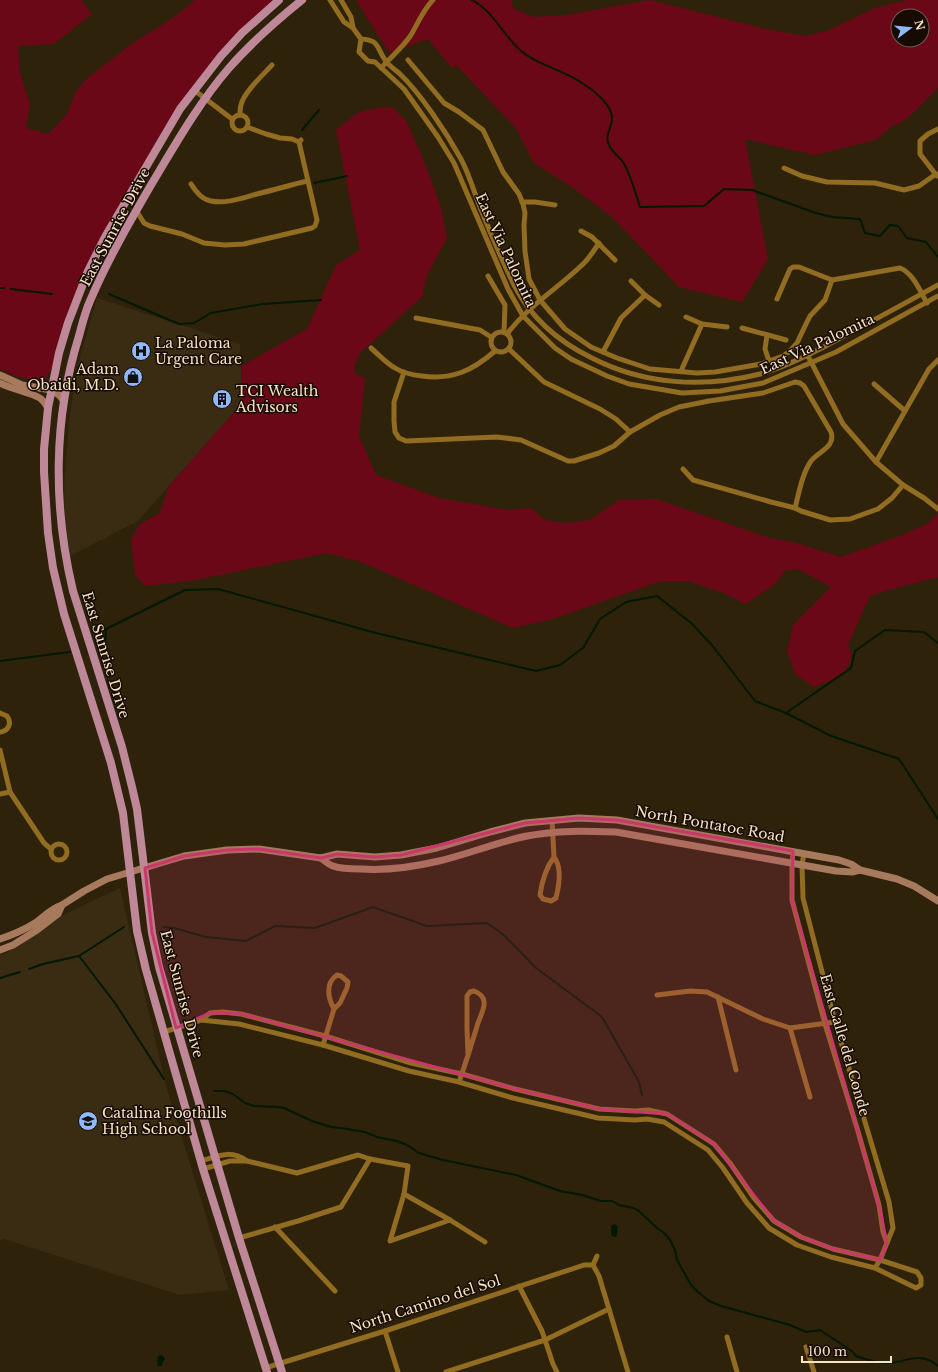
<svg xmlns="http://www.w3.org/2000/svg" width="938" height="1372" font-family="'Libre Baskerville',serif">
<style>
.built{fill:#392c12}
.green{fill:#6b0817;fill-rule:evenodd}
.water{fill:#021900}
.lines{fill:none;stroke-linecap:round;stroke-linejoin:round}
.stream{stroke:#021900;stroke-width:2}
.street{stroke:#916c21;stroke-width:5}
.secondary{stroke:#a87a5d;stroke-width:7}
.primary{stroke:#be8898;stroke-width:8}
.marked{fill:#ca376a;fill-opacity:0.2;stroke:#ca376a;stroke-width:3;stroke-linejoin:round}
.labels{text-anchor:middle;stroke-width:3;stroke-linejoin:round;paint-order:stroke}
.street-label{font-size:14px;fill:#f8e4c2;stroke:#160b00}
.poi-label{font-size:14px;fill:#f8e4c2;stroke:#160b00;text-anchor:start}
</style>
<rect width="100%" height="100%" fill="#2e220b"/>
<g class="built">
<polygon points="97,298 240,344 242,403 138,521 70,556 65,521 64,486 70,413 79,361"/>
<polygon points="120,888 166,1086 229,1290 180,1295 4,1239 0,1240 0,955 6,953 65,914"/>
</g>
<g class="green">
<polygon points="0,0 81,0 92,14 54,44 18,46 20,73 30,104 26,128 48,134 59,123 67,114 75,93 86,79 133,43 170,20 195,0 278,0 242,33 180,109 105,237 59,353 44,383 16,376 0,369"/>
<path d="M356,0H511L514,9L534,17L567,15L650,0L766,29L804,36L827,31L875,8L908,0H938V88C928,97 905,125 892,126L882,135L875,140L815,155L745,139L768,259L742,302L679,287L612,217L572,187L534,163L516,128L456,65L452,68L428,39L389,53ZM898,16H922V40H898Z"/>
<path d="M392,107L406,120L424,161L441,207L447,238L427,275L422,297L360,353L354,367L355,373L365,379L359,436L376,475L439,498L507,510L531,508L545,520L565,523L590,520L619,500L656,499L770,538L793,542L841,557L902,535L927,524L937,515L938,479V577L892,589L870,596L848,645C849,648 852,653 851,657C851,673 827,683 814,687L795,674L787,651L793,625L831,587L798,569L786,570L774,585L746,604L721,592L687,581H661L553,619L513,628L361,562L327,553L195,580L146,586L135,575L131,540L140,524L160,513L169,486L242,403L241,366L307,329L336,265L360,250L336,130L357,113L376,108Z"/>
</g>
<g class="water">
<polygon points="615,1224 618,1227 617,1235 616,1237 614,1237 611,1235 611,1226"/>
<polygon points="161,1355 165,1358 165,1360 163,1361 162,1366 157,1366 158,1356"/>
</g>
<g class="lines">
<g class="stream">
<path d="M472,0C493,11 501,32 518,48C535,65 562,69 582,83C592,89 613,105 612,119C612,129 604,134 609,145C612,152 619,156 623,162C631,175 635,192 640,207L704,206L724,189L752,190L816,213L832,217L860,219L865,233L880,236L890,225L898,226L907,238L926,242L938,257"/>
<polyline points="302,130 319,110"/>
<polyline points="314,183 347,176"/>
<polyline points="0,288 4,288"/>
<polyline points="11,289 52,294"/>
<polyline points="109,294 179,324 194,323 211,313 262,304 321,300"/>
<polyline points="105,645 106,629 185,590 218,589 376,633 536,671 560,665 583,648 600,619 626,602 657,596 691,623 711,644 755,701 786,713 851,668 855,651 885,630 924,632 938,643"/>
<polyline points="0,661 70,652"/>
<polyline points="786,713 831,736 899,759 938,819"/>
<polyline points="164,927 174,928 206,937 246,941 275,926 315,928 373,907 427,926 487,923 505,936 536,968 602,1017 639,1082 642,1095"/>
<polyline points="79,956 115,1003 164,1079"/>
<polyline points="29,969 43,964 79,956 124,927"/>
<polyline points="0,978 20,972"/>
<path d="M214,1091H225L233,1094L245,1103L254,1106L277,1107L284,1108L312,1121L331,1127L341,1128L365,1132L377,1137L397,1141L407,1145L419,1153L443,1160L516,1175L560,1191L582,1195L601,1201H612L619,1205L634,1208L639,1211L657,1228L664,1233L670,1240L675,1250L677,1260L691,1285L698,1292L709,1301L721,1306L790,1325L806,1332L820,1330L852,1351L856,1356C865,1359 876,1363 887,1363C906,1363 919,1350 938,1366"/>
</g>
<g class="street">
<polyline points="330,0 344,22 353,28 361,39 359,52 368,61 375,62 404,89 438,137 454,163 508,289 523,316 555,348 571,359 607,376 629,384 682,393 720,391 763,383 836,352 938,296"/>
<polyline points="341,0 351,17 353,28"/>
<path d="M361,39C380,40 376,47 385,60C388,65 394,69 399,73C421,94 446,132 461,159C468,172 473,188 478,202C489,230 501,258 514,285C531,318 559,342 592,358C644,385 704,388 760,374C785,367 809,355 831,343C867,324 902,305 938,285"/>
<polyline points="408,60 444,103 459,112 483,130 503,172 519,194 523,204 525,213 524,225 525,251 529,279 540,300 565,329 591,347 617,358 650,369 697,373 715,372 761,364 783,356 790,351 797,343 805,326 810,316 825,300 832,280"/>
<path d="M381,68C391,57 403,47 411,35C418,23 423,10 433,0"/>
<polyline points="194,90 232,119"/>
<circle cx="240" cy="123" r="8"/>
<path d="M240,115C240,112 240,108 241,105C244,92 263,75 272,65"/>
<polyline points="247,127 266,134 280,138 292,139 299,142 301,140"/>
<polyline points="784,168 802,176 827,182 875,183 904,190 919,186 936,174"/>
<polyline points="937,176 920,154 920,141 928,134 938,129"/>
<path d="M191,184C196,192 202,200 211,201C226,204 242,198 257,194C274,190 290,185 307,181"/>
<polyline points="522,202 535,202 555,205"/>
<polyline points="136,210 144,223 150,226 182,234 204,243 225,245 244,244 312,228 315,226 317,220 299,142"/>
<polyline points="581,231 592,237 615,260"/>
<polyline points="488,276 505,305 504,332"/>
<polyline points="631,281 645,295 659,305"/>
<path d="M777,299L790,269L793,267H799L832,280L900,268C913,273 920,291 927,303"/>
<polyline points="686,317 702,324 727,327"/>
<polyline points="416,318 480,330 491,337"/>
<polyline points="742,328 786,340"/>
<circle cx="501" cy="342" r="10"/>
<path d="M507,334C528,306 557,289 582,265C589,259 594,250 599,243"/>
<polyline points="767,335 765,349 769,361"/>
<path d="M371,348C379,355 386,363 395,368C403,373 412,375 422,376C452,380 472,371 495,351"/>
<polyline points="509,349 544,382 600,409 616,419 630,432"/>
<polyline points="603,352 621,318 645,295"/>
<polyline points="808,356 843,424 876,462 903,485 924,498 938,509"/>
<polyline points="681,371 702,324"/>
<path d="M404,372L394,402V421L395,432L399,438L406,441L497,437L521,440L568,461H574L599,453L614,446L630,432L660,415L679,407L709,401L763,393L795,382L800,383L804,386L831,432C836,447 819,451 811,461C802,474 799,493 795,508"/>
<polyline points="874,384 905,411"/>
<polyline points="876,462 929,369 938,360"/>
<polyline points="683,469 693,480 771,502 795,508 801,511 830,520 850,519 878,509 892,498 903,485"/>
<path d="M0,713L7,716C12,723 9,731 0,732"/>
<polyline points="0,750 10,792 44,843 51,849"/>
<polyline points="0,794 10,792"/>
<path d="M552,820L554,857C562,867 559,886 556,898L551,901L543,899L540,895C542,880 546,868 554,857"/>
<circle cx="59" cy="852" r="8"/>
<polyline points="793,851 792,863 792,900 825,1024 857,1128 879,1205 883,1232 887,1243"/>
<polyline points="804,853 802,865 803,898 835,1022 889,1202 893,1228 880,1260 875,1268"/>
<polyline points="657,995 690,991 707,992 763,1019 790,1028 835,1022"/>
<polyline points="718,997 736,1070"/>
<polyline points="790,1028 810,1097"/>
<polyline points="164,1032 201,1020 210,1013 223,1012 241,1014 325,1036 411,1063 462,1074 515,1089 599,1109 635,1111 648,1110 667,1114 714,1144 730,1163 754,1198 774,1221 801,1237 833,1249 880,1260 917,1272 921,1278 921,1285 916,1288 875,1268 831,1257 797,1245 769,1228 747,1203 723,1168 708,1150 664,1122 647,1119 635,1120 598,1118 513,1098 459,1082 409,1071 323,1045 239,1024 201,1020"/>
<path d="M323,1045L334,1009L340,1003L347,988L348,982L341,976L337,975C325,983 328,998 334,1009"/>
<path d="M459,1082C466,1062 472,1043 478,1023C480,1017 485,1008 484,1002C484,996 479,993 474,991L470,992L467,996V1029L468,1054"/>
<path d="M201,1161C219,1156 230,1149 247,1161H230L203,1169"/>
<polyline points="247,1161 297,1173 358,1155 370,1159 408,1166 404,1194 390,1241 450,1220 485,1242"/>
<polyline points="404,1194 450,1220"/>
<polyline points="275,1227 335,1291"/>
<polyline points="239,1238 298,1221 341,1207 370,1159"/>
<polyline points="593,1265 599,1276 628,1372"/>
<polyline points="593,1265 597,1256"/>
<polyline points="519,1286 542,1331 553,1364 557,1372"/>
<polyline points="385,1331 398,1372"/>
<polyline points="727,1337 737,1372"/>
<polyline points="806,1347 814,1372"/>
<polyline points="265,1368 385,1331 584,1265 593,1265"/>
<polyline points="446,1372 545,1340 609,1309"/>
</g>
<g class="secondary">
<polyline points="0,375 22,385 51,390 59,395 64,401"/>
<path d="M0,383C10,389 38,394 42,400C45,402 46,406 48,408"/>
<path d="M321,858C325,861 329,865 333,866C341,869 353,869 361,869C387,871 413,867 439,861C469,854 497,842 527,836C557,830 586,831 616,832L836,871L852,872L860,870"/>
<polyline points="62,905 84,891 107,879 184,856 227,850 259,849 321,858 337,854 375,857 401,855 437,848 490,832 525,823 579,818 617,820 839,860 851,864 860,870 897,879 914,886 938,901"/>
<path d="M0,939C12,935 24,930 35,923C45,916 50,909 62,905L58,914L37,930L13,945L0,950"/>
</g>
<g class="primary">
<polyline points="267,1372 203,1169 146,970 137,931 123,813 111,763 64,614 53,568 48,533 44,472 44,449 48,408 59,353 68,323 88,271 105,237 180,109 221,56 242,33 279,0"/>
<path d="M282,1372L239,1238L159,967L152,933L137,809L132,787L122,747L73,591C53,507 53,419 79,336C82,325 85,312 90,301C107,261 129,223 151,185C175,145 198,104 229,68C251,43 276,21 302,0"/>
</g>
</g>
<path class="marked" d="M579,818L617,820L793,851L792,900L879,1205L887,1244L880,1260L833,1249L801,1237L774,1221L714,1144L667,1114L599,1109L515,1089L241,1014L210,1013L176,1028L152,933L145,868L184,856L227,850L259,849L321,858L337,854L375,857L401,855L525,823Z"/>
<defs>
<g id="hospital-disc" transform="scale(1)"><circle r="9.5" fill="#90b8fd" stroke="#160b00"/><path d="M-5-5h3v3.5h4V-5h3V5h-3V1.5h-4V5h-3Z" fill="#111"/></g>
<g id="shop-disc" transform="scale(1)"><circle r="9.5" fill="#90b8fd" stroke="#160b00"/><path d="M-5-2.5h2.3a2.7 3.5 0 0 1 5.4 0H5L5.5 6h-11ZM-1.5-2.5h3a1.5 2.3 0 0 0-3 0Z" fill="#111"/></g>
<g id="building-disc" transform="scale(1)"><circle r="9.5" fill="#90b8fd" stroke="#160b00"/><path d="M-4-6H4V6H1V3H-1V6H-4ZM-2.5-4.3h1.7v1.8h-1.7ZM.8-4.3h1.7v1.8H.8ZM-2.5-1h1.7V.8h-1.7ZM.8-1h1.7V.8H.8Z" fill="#111"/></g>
<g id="school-disc" transform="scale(1)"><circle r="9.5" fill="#90b8fd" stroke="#160b00"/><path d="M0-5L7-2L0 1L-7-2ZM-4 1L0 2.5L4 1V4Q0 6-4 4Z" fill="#111"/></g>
</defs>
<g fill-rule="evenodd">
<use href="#hospital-disc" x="141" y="351"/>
<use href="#shop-disc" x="133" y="377"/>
<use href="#building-disc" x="222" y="399"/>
<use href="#school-disc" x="88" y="1121"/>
</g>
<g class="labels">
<g class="street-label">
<text transform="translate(115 227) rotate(-62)" y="5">East Sunrise Drive</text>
<text transform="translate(506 250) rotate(65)" y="5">East Via Palomita</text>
<text transform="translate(817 344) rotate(-25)" y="5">East Via Palomita</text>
<text transform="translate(106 655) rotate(73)" y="5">East Sunrise Drive</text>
<text transform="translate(710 824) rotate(10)" y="5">North Pontatoc Road</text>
<text transform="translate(182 994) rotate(75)" y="5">East Sunrise Drive</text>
<text transform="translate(845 1045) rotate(74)" y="5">East Calle del Conde</text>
<text transform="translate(425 1304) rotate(-18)" y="5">North Camino del Sol</text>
</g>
<g class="poi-label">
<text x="155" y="348">La Paloma<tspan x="155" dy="16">Urgent Care</tspan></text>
<text x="119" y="374" text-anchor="end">Adam<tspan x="119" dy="16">Obaidi, M.D.</tspan></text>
<text x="236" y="396">TCI Wealth<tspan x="236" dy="16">Advisors</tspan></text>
<text x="102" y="1118">Catalina Foothills<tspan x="102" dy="16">High School</tspan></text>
</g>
</g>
<g transform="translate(910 28) rotate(74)"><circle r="19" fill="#160b00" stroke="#70624e"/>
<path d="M0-3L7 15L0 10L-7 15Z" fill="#90b8fd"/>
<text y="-6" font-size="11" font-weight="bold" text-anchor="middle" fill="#f8e4c2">N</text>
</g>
<path d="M802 1356v6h89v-6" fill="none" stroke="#f8e4c2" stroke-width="2"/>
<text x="808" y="1356" font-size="12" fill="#f8e4c2" stroke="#160b00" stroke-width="3" paint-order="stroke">100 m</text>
</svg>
